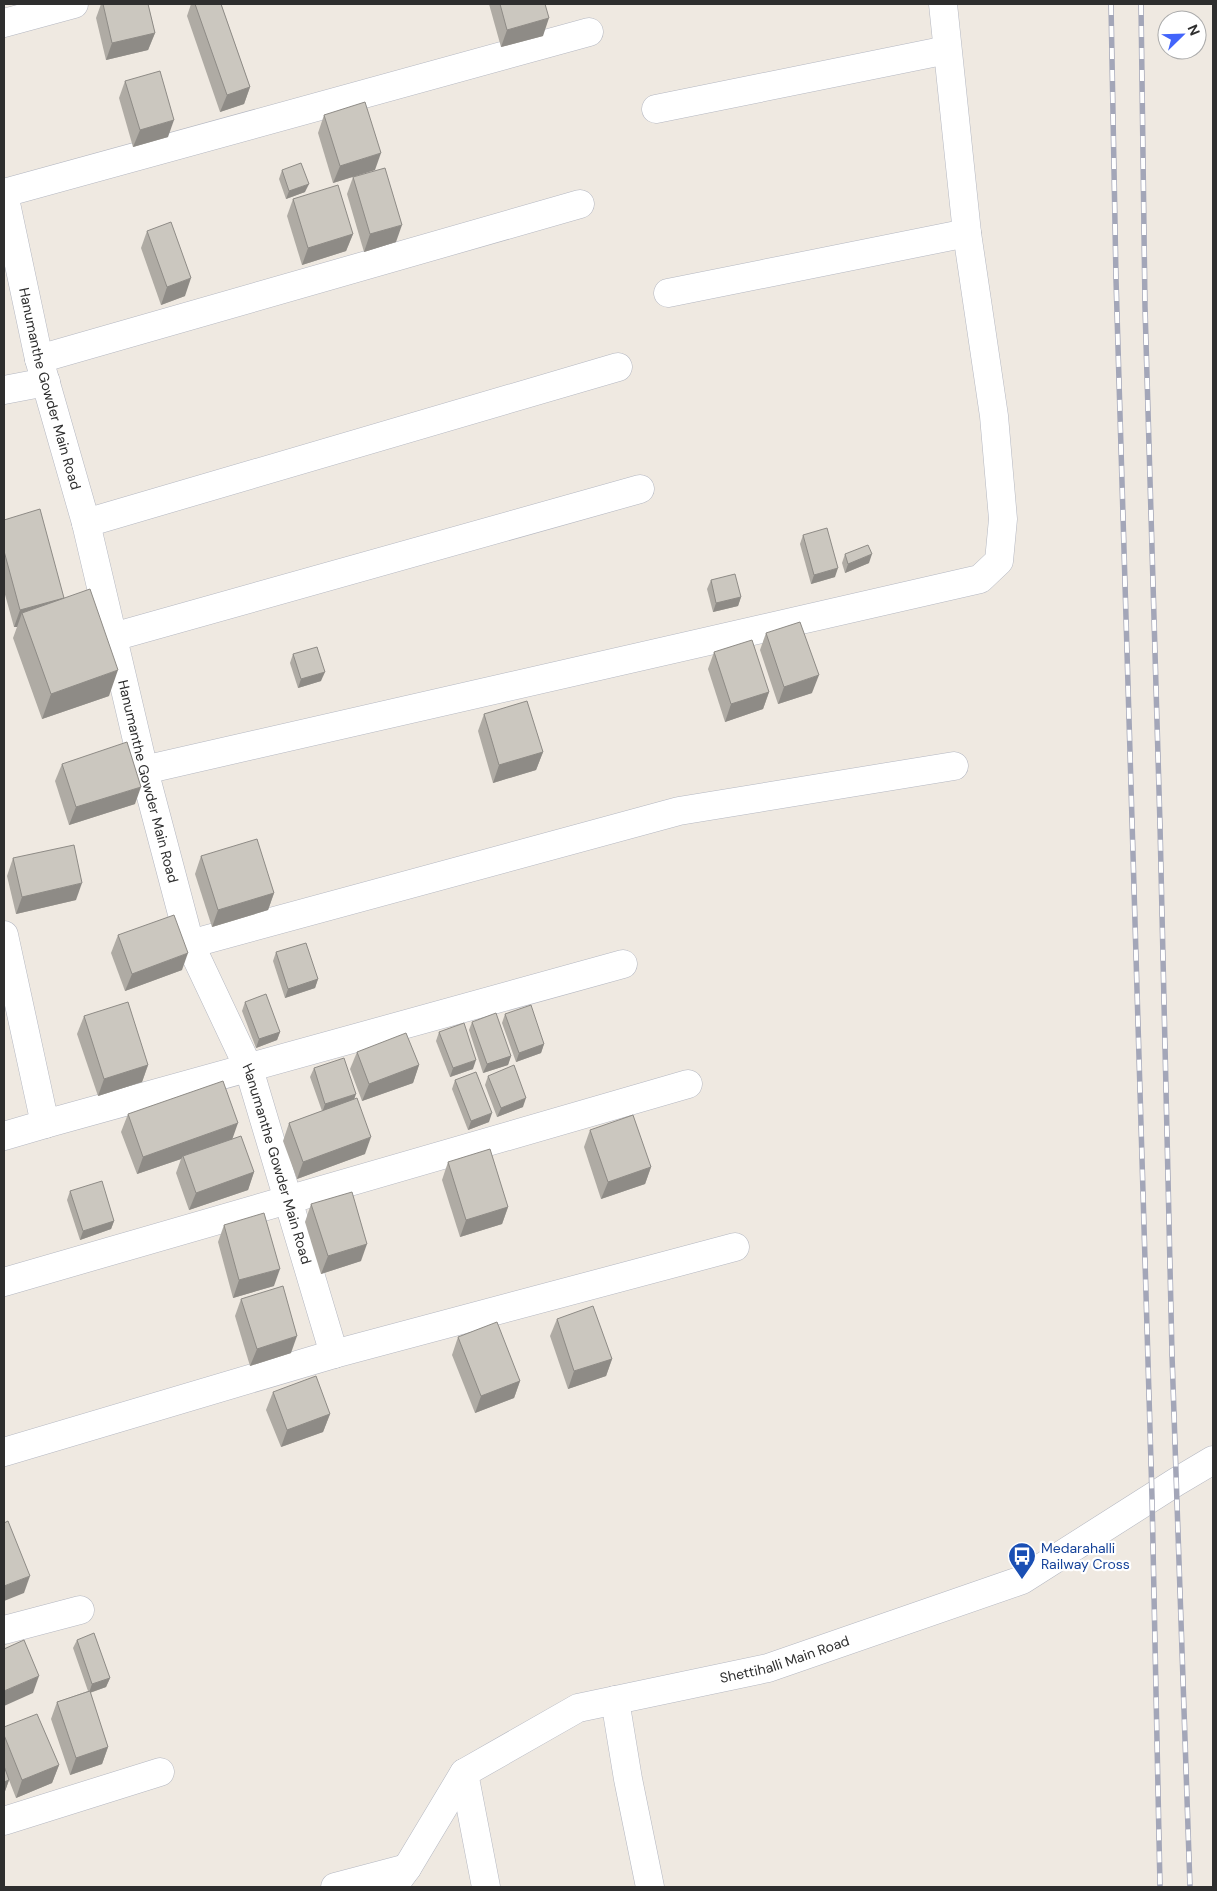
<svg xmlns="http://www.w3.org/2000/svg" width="1217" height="1891" font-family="'DM Sans',sans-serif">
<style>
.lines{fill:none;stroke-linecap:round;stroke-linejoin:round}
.minor-casing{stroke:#b4b7c1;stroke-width:29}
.minor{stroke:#fff;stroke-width:28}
.rail-casing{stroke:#a3a6b8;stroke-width:5.5}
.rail{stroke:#fff;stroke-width:4;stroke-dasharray:11;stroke-linecap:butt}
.wall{fill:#afaba4}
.shaded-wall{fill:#8e8b86}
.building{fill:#cbc7bf;stroke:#8e8b86}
.labels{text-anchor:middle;stroke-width:4.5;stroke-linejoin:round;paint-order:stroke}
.street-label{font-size:14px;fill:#2e2e2e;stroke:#fff}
.transit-label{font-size:14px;fill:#164399;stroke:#fff;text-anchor:start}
</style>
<rect width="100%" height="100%" fill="#efe9e1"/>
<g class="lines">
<g class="minor-casing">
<g id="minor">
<polyline points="4,23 74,4"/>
<polyline points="656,109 947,50"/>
<polyline points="4,193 589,32"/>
<path id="s1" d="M4,194L39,359L86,523L144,770L190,944L249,1069L334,1354"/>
<polyline points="668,293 967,233"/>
<polyline points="39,359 580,204"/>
<polyline points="4,390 46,382"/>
<polyline points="86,523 618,367"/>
<polyline points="113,637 640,489"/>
<polyline points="144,770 980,579 999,561 1003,519 994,416 967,233 943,4"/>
<polyline points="4,935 45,1124 623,964"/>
<polyline points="190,944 679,811 954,766"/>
<polyline points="4,1136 45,1124"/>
<polyline points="4,1282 688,1084"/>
<polyline points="4,1452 334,1354 735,1247"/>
<polyline points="4,1630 80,1610"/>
<polyline points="615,1700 628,1779 650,1887"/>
<polyline points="464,1773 486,1887"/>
<polyline points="4,1821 160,1772"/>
<polyline points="335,1887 407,1868"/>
<path id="s2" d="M393,1887L407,1868L464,1773L578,1708L768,1668L1022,1580L1176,1482L1213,1460"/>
</g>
</g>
<use href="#minor" class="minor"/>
<g class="rail-casing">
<g id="rail">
<polyline points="1111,4 1116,279 1152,1497 1160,1887"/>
<polyline points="1141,4 1145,307 1160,825 1172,1355 1190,1887"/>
</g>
</g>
<use href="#rail" class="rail"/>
</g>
<g class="wall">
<polygon points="101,4 148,4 155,33 148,50 106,60 96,18"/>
<polygon points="191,4 221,4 250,87 244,104 220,112 187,16"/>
<polygon points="489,4 545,4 543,36 501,47"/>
<polygon points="125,81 168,137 133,147 119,98"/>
<polygon points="324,115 375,170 333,183 318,133"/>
<polygon points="282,170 305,192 286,199 279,179"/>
<polygon points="353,177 396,242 364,252 347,194"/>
<polygon points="293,199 353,234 346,251 302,265 287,216"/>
<polygon points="147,231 185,296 161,305 141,248"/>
<polygon points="4,520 64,598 109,696 42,719 13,638 17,627 14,627 4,591"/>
<polygon points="803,535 835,577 811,584 800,544"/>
<polygon points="845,554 869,563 845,573 842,563"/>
<polygon points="711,580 741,597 738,606 713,612 707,589"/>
<polygon points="766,633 812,693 778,704 760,650"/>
<polygon points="714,652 769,692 763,709 725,722 708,669"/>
<polygon points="293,654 321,681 298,688 290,663"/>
<polygon points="484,714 543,752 536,770 493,783 478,731"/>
<polygon points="62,764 135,804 69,825 55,781"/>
<polygon points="201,856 274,893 268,910 212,927 195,874"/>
<polygon points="13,858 76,900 16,914 7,876"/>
<polygon points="118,935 182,970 125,991 111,953"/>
<polygon points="276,952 318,979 315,988 285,998 273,961"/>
<polygon points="245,1002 280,1032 277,1040 256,1048 242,1011"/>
<polygon points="505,1014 544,1044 541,1053 516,1062 502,1023"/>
<polygon points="84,1016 148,1065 142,1082 98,1096 77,1034"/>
<polygon points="472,1022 511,1056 508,1065 483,1073 469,1030"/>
<polygon points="439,1032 473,1069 450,1077 436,1041"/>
<polygon points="357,1052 419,1065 413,1083 362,1101 350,1069"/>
<polygon points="314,1068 354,1099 365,1154 297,1179 283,1141 289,1123 322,1111 310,1077"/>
<polygon points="488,1076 523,1107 497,1117 485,1085"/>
<polygon points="455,1080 489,1122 468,1130 452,1089"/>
<polygon points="128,1114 233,1139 254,1172 248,1190 189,1210 176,1173 181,1159 137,1174 121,1132"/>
<polygon points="590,1130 651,1167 645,1184 601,1199 584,1147"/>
<polygon points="448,1162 508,1207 502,1224 460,1237 442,1180"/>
<polygon points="70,1191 114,1221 111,1229 80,1240 67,1200"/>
<polygon points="311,1204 361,1261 321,1274 305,1222"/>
<polygon points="224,1225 274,1286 233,1298 218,1242"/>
<polygon points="241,1299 291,1353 250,1366 235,1316"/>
<polygon points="557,1319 612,1359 606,1376 568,1389 550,1336"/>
<polygon points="458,1337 520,1381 514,1398 475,1413 452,1355"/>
<polygon points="273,1392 330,1414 323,1432 281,1447 266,1410"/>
<polygon points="77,1640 110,1678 106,1687 90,1693 108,1747 102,1764 70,1775 51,1719 57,1702 88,1691 73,1648"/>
<polygon points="4,1727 59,1765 52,1783 16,1798 9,1780 4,1794"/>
</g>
<g class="shaded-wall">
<polygon points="549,18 543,36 501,47 507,30"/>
<polygon points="155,33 148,50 106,60 112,43"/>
<polygon points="250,87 244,104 220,112 227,95"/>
<polygon points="174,120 168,137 133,147 140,130"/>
<polygon points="381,153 375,170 333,183 340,166"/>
<polygon points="309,184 305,192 286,199 289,191"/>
<polygon points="402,225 396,242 364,252 370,234"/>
<polygon points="353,234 346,251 302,265 308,248"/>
<polygon points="191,278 185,296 161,305 167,287"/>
<polygon points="872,554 869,563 845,573 848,564"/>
<polygon points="838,568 835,577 811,584 814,575"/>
<polygon points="741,597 738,606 713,612 716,603"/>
<polygon points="64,598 22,613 17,627 14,627 20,610"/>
<polygon points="118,670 109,696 42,719 51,694"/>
<polygon points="325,672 321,681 298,688 301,679"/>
<polygon points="819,675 812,693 778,704 784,687"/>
<polygon points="769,692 763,709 725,722 731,704"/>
<polygon points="543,752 536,770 493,783 499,765"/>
<polygon points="141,787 135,804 69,825 76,807"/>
<polygon points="82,883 76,900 16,914 22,897"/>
<polygon points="274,893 268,910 212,927 218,910"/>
<polygon points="188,953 182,970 125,991 132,974"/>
<polygon points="318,979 315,988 285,998 288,989"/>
<polygon points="280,1032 277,1040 256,1048 259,1039"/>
<polygon points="544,1044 541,1053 516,1062 519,1053"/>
<polygon points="511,1056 508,1065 483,1073 487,1064"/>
<polygon points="476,1060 473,1069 450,1077 453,1068"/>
<polygon points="148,1065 142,1082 98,1096 104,1079"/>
<polygon points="419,1065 413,1083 362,1101 369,1084"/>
<polygon points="356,1094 353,1103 322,1113 325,1104"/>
<polygon points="526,1098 523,1107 497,1117 501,1108"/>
<polygon points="492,1113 489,1122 468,1130 471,1121"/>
<polygon points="238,1123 232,1140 183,1156 181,1159 137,1174 143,1157"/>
<polygon points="371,1137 365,1154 297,1179 303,1162"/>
<polygon points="651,1167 645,1184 601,1199 608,1182"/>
<polygon points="254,1172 248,1190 189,1210 196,1193"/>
<polygon points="508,1207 502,1224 460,1237 466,1220"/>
<polygon points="114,1221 111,1229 80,1240 83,1231"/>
<polygon points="367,1244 361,1261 321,1274 328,1256"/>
<polygon points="280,1269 274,1286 233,1298 239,1280"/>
<polygon points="297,1336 291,1353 250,1366 257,1349"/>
<polygon points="612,1359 606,1376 568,1389 574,1371"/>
<polygon points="520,1381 514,1398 475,1413 481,1396"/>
<polygon points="330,1414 323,1432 281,1447 287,1430"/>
<polygon points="30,1576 24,1593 4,1601 4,1586"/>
<polygon points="39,1676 33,1693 4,1706 4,1691"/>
<polygon points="110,1678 106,1687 89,1693 92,1684"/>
<polygon points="108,1747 102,1764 70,1775 76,1758"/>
<polygon points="59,1765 52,1783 16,1798 22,1780"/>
<polygon points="9,1780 4,1794 4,1782"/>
</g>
<g class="building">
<polygon points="103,4 148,4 155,33 112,43"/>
<polygon points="195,4 221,4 250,87 227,95"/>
<polygon points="500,4 545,4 549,18 507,30"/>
<polygon points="160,71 174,120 140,130 125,81"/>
<polygon points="365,102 381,153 340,166 324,115"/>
<polygon points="301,163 309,184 289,191 282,170"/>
<polygon points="385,168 402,225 370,234 353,177"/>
<polygon points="338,185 353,234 308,248 293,199"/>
<polygon points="171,222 191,278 167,287 147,231"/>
<polygon points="40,509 64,598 20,610 4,551 4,520"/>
<polygon points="827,528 838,568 814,575 803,535"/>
<polygon points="868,545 872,554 848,564 845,554"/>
<polygon points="735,574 741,597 716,603 711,580"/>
<polygon points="90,589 118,670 51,694 22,613"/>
<polygon points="800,622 819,675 784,687 766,633"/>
<polygon points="752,640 769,692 731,704 714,652"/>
<polygon points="317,647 325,672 301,679 293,654"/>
<polygon points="527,701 543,752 499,765 484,714"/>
<polygon points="127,742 141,787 76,807 62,764"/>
<polygon points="257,839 274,893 218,910 201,856"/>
<polygon points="74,845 82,883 22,897 13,858"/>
<polygon points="174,915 188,953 132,974 118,935"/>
<polygon points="306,943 318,979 288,989 276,952"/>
<polygon points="266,994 280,1032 259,1039 245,1002"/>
<polygon points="128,1002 148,1065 104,1079 84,1016"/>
<polygon points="531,1005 544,1044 519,1053 505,1014"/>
<polygon points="496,1013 511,1056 487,1064 472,1022"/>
<polygon points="464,1023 476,1060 453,1068 439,1032"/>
<polygon points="406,1033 419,1065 369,1084 357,1052"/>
<polygon points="344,1058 356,1094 325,1104 314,1068"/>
<polygon points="514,1065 526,1098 501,1108 488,1076"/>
<polygon points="476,1072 492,1113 471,1121 455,1080"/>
<polygon points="223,1081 238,1123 143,1157 128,1114"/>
<polygon points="357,1098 371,1137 303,1162 289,1123"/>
<polygon points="633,1115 651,1167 608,1182 590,1130"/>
<polygon points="241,1136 254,1172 196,1193 183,1156"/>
<polygon points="490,1149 508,1207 466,1220 448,1162"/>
<polygon points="102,1181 114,1221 83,1231 70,1191"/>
<polygon points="352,1192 367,1244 328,1256 311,1204"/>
<polygon points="264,1213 280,1269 239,1280 224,1225"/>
<polygon points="283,1286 297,1336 257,1349 241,1299"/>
<polygon points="593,1306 612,1359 574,1371 557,1319"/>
<polygon points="497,1322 520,1381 481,1396 458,1337"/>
<polygon points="316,1376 330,1414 287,1430 273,1392"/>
<polygon points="8,1521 30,1576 4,1586 4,1523"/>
<polygon points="94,1633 110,1678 92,1684 77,1640"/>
<polygon points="24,1640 39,1676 4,1691 4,1649"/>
<polygon points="90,1691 108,1747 76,1758 57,1702"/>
<polygon points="37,1714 59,1765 22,1780 4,1735 4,1727"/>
<polygon points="4,1766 9,1780 4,1782"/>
</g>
<defs>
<g id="bus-pin" transform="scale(1.4375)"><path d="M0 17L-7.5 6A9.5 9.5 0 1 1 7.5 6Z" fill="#1a4fb4" stroke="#fff"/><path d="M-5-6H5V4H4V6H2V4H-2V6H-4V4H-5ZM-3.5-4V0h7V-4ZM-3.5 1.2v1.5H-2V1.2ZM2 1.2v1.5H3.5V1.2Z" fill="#fff"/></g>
</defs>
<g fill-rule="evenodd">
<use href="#bus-pin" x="1022" y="1556"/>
</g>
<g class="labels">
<g class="street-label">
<text dy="5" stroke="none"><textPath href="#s1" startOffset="200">Hanumanthe Gowder Main Road</textPath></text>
<text dy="5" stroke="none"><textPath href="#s1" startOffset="605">Hanumanthe Gowder Main Road</textPath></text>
<text dy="5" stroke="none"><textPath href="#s1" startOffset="1010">Hanumanthe Gowder Main Road</textPath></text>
<text dy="5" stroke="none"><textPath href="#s2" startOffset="478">Shettihalli Main Road</textPath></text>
</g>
<g class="transit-label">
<text x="1041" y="1553">Medarahalli<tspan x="1041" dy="16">Railway Cross</tspan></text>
</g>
</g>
<rect width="1217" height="1891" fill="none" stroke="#2e2e2e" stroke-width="10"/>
<g transform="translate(1182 35) rotate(67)"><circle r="24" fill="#ffffff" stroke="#ababab"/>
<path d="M0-4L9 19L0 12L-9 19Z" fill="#4264fb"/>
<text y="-8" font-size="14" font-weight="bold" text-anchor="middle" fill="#2e2e2e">N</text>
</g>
</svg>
